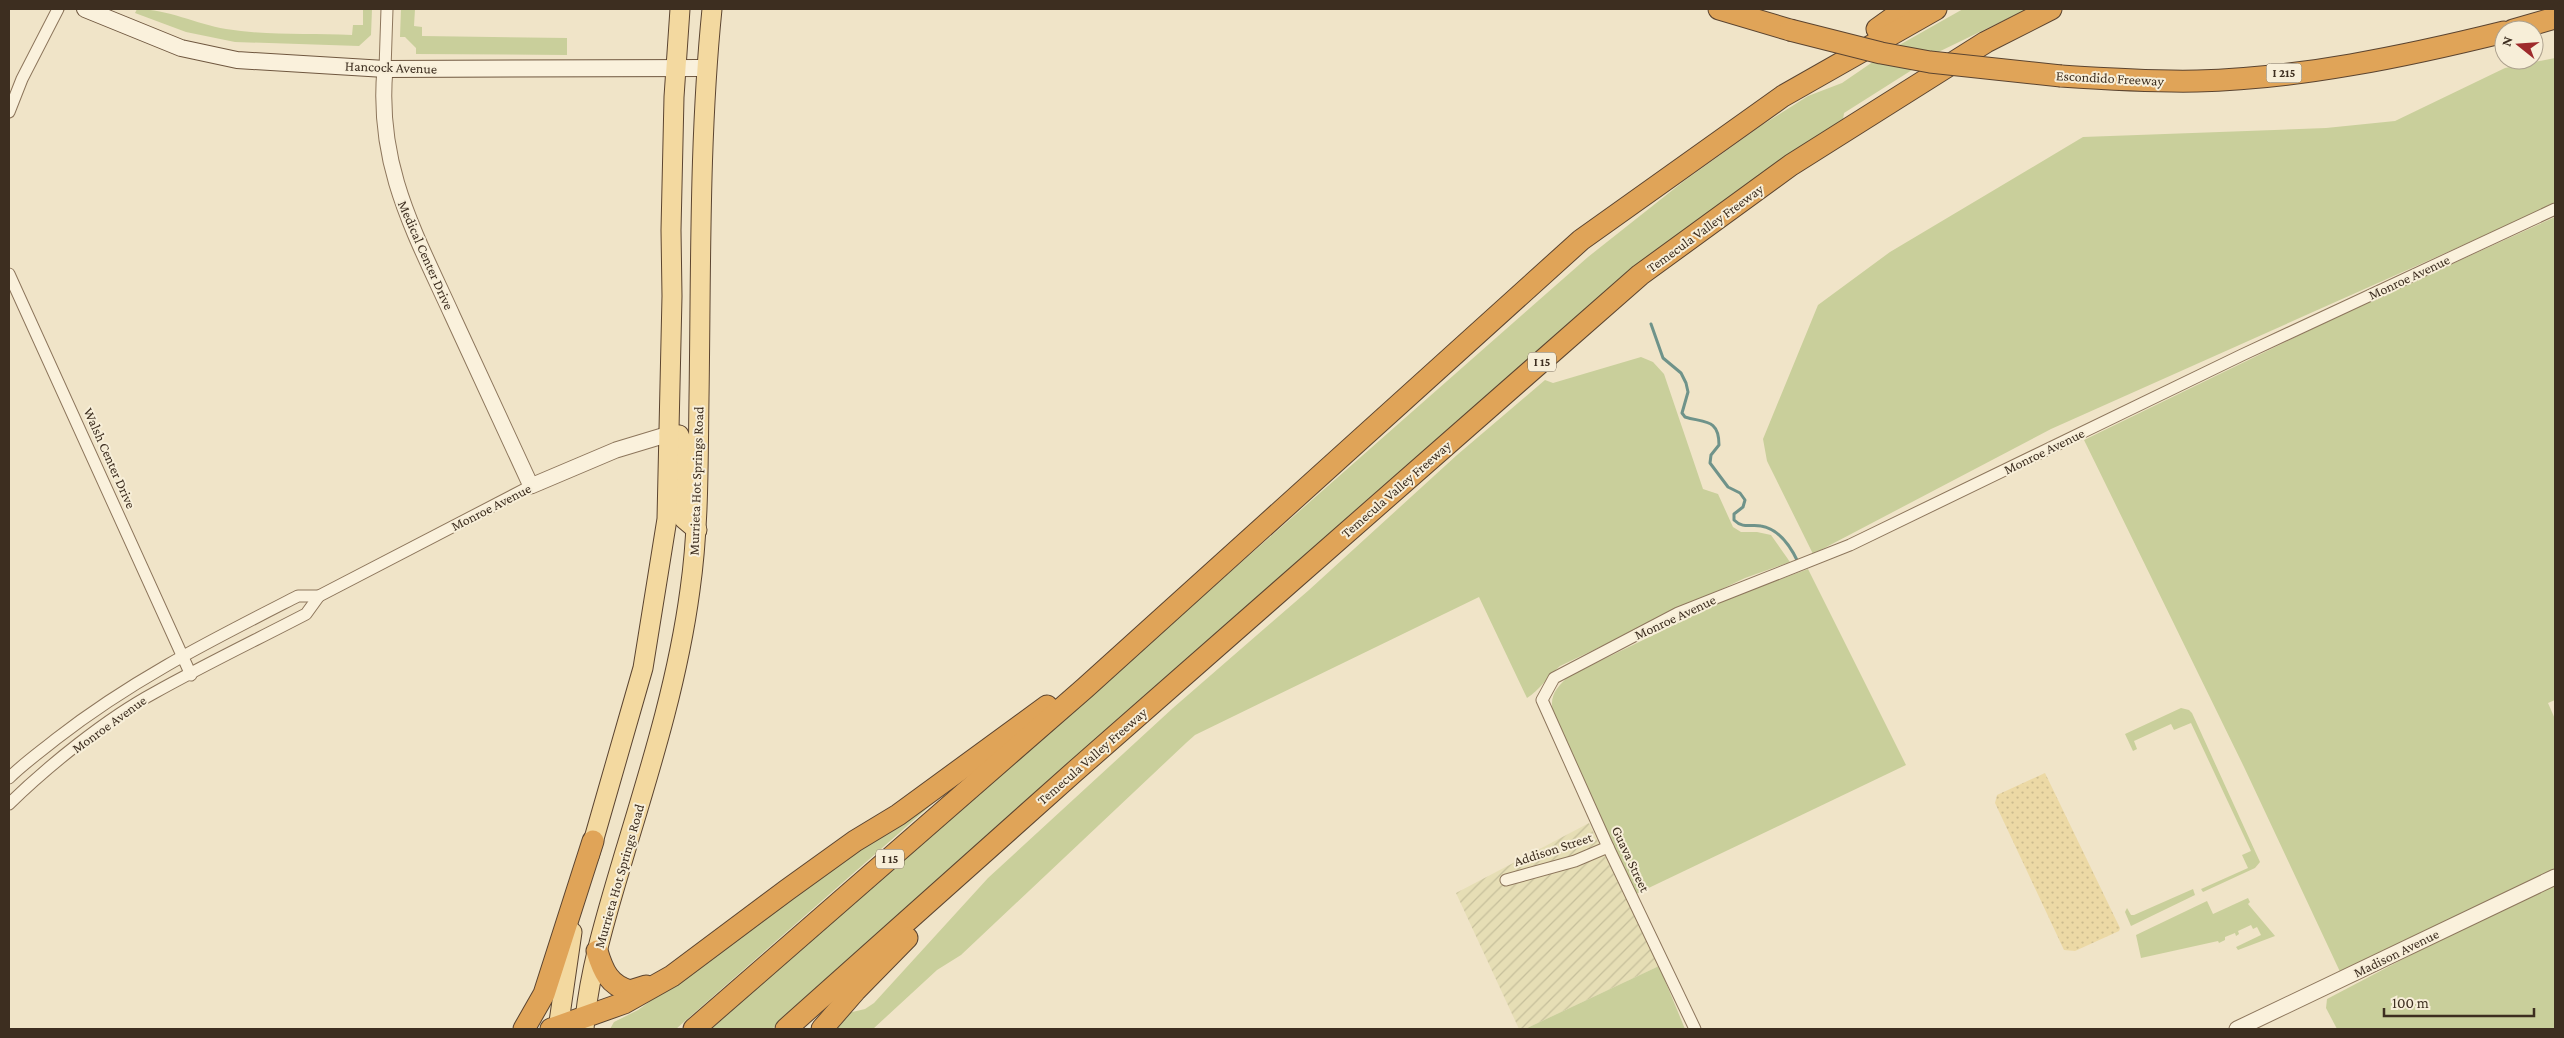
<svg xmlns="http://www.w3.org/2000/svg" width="2564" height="1038" font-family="'Crimson Pro',serif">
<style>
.farmland{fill:url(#farmland-furrows)}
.green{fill:#c9cf9b}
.sand{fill:url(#sand-dots)}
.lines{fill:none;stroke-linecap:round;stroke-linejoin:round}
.stream{stroke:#6f938a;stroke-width:3}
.minor-casing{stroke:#8d765c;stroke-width:13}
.tertiary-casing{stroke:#8d765c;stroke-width:17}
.secondary-casing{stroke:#6f573f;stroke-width:18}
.primary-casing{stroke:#5b4430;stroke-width:21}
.motorway-casing{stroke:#5b4430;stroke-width:23}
.minor{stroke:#faf1dc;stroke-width:11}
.tertiary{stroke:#faf1dc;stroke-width:15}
.secondary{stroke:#faf1dc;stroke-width:16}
.primary{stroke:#f3d9a0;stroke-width:19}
.motorway{stroke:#e0a458;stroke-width:21}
.motorway-bridge-casing{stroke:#5b4430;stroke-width:23;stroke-linecap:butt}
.motorway-bridge{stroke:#e0a458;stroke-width:21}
.labels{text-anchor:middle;stroke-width:4;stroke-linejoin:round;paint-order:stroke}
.shield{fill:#f7eed8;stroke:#756857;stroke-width:1}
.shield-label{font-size:12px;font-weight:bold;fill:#3d2e20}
.street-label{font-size:14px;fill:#3d2e20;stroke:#f7eed8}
</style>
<defs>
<pattern id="farmland-furrows" width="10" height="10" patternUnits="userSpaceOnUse" patternTransform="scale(1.25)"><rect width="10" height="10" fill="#e6deb5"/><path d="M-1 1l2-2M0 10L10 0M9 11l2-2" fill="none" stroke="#c6bf9b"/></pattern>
<pattern id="sand-dots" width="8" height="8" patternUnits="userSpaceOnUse" patternTransform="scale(1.25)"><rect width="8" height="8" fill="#ecd9a5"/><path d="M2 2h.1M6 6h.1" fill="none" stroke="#cbbb8e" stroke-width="1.8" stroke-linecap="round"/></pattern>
</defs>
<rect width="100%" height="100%" fill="#f0e4c8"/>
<polygon class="farmland" points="1589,823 1659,966 1525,1029 1519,1029 1456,893"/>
<g class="green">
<path d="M137,9C168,9 196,24 226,29C268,36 310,33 352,35L353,25H363V9H372L371,35L359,46L235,42L186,32L135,13Z"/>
<polygon points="401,9 415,9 414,26 422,27 422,36 567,38 567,55 416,54 416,48 405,37 400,37"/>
<polygon points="1963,9 2027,9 1926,58 1887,52"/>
<polygon points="1880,57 1923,63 1844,113 1843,120 1812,140 772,1029 711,1029 1588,257 1684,181 1762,125 1808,96 1842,83"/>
<polygon points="2555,58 2555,204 2051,429 1813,554 1767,461 1763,439 1818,305 1890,252 2083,137 2326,128 2395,121 2505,68"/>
<polygon points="2555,217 2555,700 2548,703 2555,719 2555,871 2342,976 2244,767 2084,440 2351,310"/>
<path d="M1641,357L1653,362L1664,374L1703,489L1718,494L1733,527L1741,532H1757L1771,535L1790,562L1745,578L1560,666C1548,676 1540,690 1527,698L1479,597L1195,735L1186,743L961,955L937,970L873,1029H834L848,1013L865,1009L874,1003L988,878L1173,708L1309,590L1457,455L1545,380L1553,383Z"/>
<path d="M1808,569L1906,765L1636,894L1553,712C1549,695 1557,687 1569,676L1732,597Z"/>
<polygon points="2181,708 2189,710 2192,713 2260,862 2255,868 2203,892 2201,889 2248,868 2242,855 2251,851 2191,723 2174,730 2171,724 2134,741 2137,749 2133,751 2125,734"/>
<polygon points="947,791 676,1029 610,1029 614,1022 638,1010 831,870"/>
<polygon points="2555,883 2555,1029 2337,1029 2326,1008 2327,999 2468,925"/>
<polygon points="2193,889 2195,895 2131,926 2125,912 2127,908 2131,915 2134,915"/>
<polygon points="2248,898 2250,902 2248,904 2275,936 2238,950 2236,947 2261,935 2257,927 2253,929 2251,925 2238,931 2239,934 2236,936 2235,933 2225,937 2225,940 2219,943 2218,941 2141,958 2136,935 2207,901 2213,914"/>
<polygon points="1659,966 1685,1029 1525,1029"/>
</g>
<polygon class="sand" points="2045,773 2120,928 2119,931 2075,951 2064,950 1995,803 1997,795"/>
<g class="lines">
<path class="stream" d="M1651,324L1663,358L1681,373L1686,383L1688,392L1682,413L1685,417C1704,423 1719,418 1719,445L1711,455L1710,463L1728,487L1740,493L1745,500L1743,507L1734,514V520C1743,529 1751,524 1761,526C1779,529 1791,547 1798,562"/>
<g class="minor-casing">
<g id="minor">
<polyline points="385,69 387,9"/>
<polyline points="9,112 22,79 58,9"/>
<polyline points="9,274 191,675"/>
<path d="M9,778C23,764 40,752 56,739C133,679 212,640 298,596H319L531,486"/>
<path d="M9,804C48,766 106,719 154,693C204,665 256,640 306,614L319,596"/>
<polyline points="1506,880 1575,861 1608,847"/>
<polyline points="1695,1029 1608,847 1542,700 1554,678 1678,613 1850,545 2242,355 2555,209"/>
</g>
</g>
<g class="tertiary-casing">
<g id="tertiary">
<path d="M385,69C376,166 415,233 453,317C479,374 505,430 531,486L616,450L669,434"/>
<polyline points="2237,1029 2555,877"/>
</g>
</g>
<g class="secondary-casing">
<polyline id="secondary" points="85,9 181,48 237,60 385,69 706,68"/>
</g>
<g class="primary-casing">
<g id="primary">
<polyline points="669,434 679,435 685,449 684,519 697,530"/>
<polyline points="589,856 643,668 667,519 672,296 671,230 674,97 680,9"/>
<polyline points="558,1029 572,932"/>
<path d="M584,1029C589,969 608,910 625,852C651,766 678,680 690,590C699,527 698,462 699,398C701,269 699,138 712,9"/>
</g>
</g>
<g class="motorway-casing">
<g id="motorway">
<polyline points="1719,9 1790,30"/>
<polyline points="1877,29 1905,9"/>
<polyline points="2513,30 2555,18"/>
<path d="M2061,76C2106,79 2151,82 2197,81C2297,79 2407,56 2504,32"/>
<path d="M597,951C603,971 609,985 630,991L646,986"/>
<polyline points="524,1029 544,994 593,841"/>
<polyline points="551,1029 624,1003 672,976 787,890 855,841 898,815 1047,706"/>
<polyline points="694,1029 1085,688 1581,240 1783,96 1936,9"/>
<polyline points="786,1029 1074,772 1640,275 1791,165 1986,42 2051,9"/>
<polyline points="822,1029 855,991 907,938"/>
</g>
</g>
<use href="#minor" class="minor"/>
<use href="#tertiary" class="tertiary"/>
<use href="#secondary" class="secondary"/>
<use href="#primary" class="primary"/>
<use href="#motorway" class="motorway"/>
<g class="motorway-bridge-casing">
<polyline id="motorway-bridge" points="1790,30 1881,53 1930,62 2061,76"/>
</g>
<use href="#motorway-bridge" class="motorway-bridge"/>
</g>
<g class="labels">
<g class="shield">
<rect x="2266.5" y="63.5" width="35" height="19" rx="4"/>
<rect x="1528" y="352.5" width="28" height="19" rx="4"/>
<rect x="876" y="849.5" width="28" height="19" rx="4"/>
</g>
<g class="shield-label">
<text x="2284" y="77">I 215</text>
<text x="1542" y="366">I 15</text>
<text x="890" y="863">I 15</text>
</g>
<g class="street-label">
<text transform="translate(391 67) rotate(2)" y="5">Hancock Avenue</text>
<text transform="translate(2110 78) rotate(3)" y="5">Escondido Freeway</text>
<text transform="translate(1705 228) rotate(-36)" y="5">Temecula Valley Freeway</text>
<text transform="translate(426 255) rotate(66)" y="5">Medical Center Drive</text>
<text transform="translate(2409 277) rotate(-25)" y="5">Monroe Avenue</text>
<text transform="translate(2044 451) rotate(-26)" y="5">Monroe Avenue</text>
<text transform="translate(110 458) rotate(66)" y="5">Walsh Center Drive</text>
<text transform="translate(696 481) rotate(-88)" y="5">Murrieta Hot Springs Road</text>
<text transform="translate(1396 489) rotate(-41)" y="5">Temecula Valley Freeway</text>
<text transform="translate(491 507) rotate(-27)" y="5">Monroe Avenue</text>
<text transform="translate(1675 617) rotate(-25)" y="5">Monroe Avenue</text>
<text transform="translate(109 724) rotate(-36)" y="5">Monroe Avenue</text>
<text transform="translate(1092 756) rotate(-41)" y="5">Temecula Valley Freeway</text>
<text transform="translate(1553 849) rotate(-18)" y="5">Addison Street</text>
<text transform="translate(1631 859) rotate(65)" y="5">Guava Street</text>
<text transform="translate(619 876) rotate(-74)" y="5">Murrieta Hot Springs Road</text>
<text transform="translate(2396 953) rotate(-26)" y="5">Madison Avenue</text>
</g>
</g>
<rect width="2564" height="1038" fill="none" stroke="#3d2e20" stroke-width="20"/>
<g transform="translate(2519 45) rotate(287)"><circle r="24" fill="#f7eed8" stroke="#ada18e"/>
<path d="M0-4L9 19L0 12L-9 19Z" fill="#9e2a2b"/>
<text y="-8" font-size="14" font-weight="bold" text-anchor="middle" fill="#3d2e20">N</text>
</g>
<path d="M2384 1008v8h150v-8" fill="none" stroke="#3d2e20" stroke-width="2.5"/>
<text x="2392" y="1008" font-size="15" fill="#3d2e20" stroke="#f7eed8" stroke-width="4" paint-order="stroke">100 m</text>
</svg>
